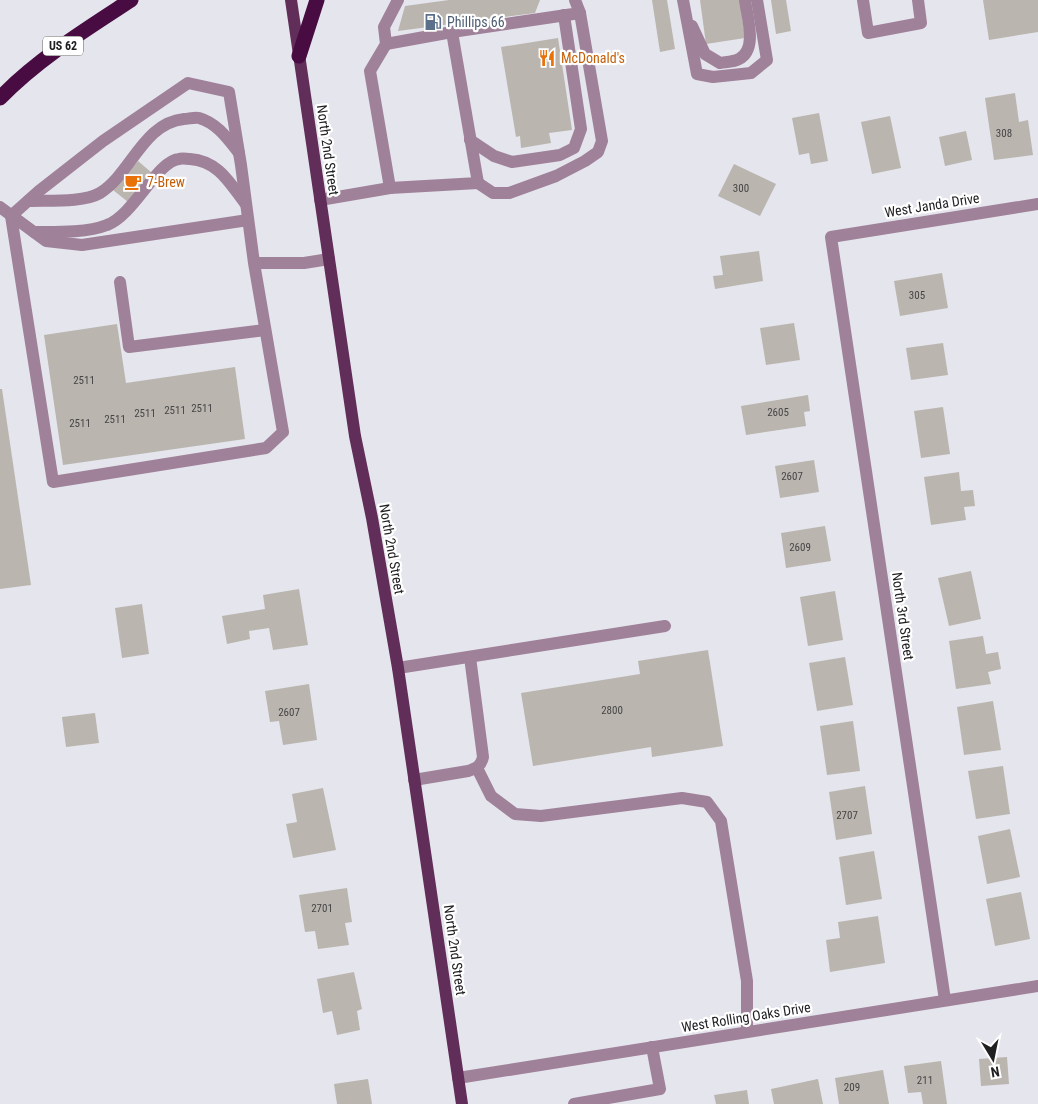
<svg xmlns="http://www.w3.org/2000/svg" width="1038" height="1104" font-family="'Roboto Condensed',sans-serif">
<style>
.building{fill:#bab5af}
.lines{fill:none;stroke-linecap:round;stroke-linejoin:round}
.minor{stroke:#9f8199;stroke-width:12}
.major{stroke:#602e59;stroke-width:12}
.highway{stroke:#480c42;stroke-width:15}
.labels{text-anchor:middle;stroke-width:4.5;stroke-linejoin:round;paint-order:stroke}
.number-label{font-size:11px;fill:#464546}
.shield{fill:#fff;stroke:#636365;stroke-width:1}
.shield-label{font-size:12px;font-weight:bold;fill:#202023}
.service-label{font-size:14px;fill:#4e5e75;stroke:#fff;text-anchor:start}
.food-label{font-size:14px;fill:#c56008;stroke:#fff;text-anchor:start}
.street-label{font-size:14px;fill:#202023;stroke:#fff}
</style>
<rect width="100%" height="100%" fill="#e5e5ed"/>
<g class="building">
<polygon points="449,0 540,0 535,13 398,31 405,6"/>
<polygon points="652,0 667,0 675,49 660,52"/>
<polygon points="700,0 740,0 745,38 706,44"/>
<polygon points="771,0 786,0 791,31 776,34"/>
<polygon points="983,0 1038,0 1038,32 989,40"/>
<polygon points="558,38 572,130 549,133 551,143 521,148 520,136 516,137 501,47"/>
<polygon points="1015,93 1019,122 1028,120 1033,155 994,160 985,98"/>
<polygon points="819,113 828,161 811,164 809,153 799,155 792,118"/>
<polygon points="890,116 901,168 872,174 861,122"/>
<polygon points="966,131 972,160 945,166 939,137"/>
<polygon points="138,161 152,173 128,202 113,190"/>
<polygon points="734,164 776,184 760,216 718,196"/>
<polygon points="759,251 763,281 715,289 713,276 723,275 720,256"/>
<polygon points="942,273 948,308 900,316 894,281"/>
<polygon points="794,323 800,360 766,365 760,328"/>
<polygon points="117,324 126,383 235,367 245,439 63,465 44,335"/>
<polygon points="943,343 948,375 911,380 906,348"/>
<polygon points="0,389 2,389 31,585 0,589"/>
<polygon points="808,395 810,411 804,412 806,426 746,435 741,406"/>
<polygon points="943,407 950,454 921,458 914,411"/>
<polygon points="814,460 819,492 780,498 775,466"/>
<polygon points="959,472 961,491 973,490 975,506 964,507 966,520 931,525 924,477"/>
<polygon points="825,526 831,561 786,568 781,533"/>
<polygon points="971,571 981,619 949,626 938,578"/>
<polygon points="299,589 308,645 273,650 269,628 249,631 250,639 227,644 222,616 265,609 263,595"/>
<polygon points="835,591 843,640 808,646 800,597"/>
<polygon points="142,604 149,654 122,658 115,608"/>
<polygon points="983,636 986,654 998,652 1001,669 988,672 991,684 956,689 949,641"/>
<polygon points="708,650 723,746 652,757 651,747 533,766 521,693 640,674 638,661"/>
<polygon points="845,657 853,705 817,711 809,663"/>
<polygon points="309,684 317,740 283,745 279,721 270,722 265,691"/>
<polygon points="993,701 1001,750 964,755 957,707"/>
<polygon points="95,713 99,743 66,747 62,717"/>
<polygon points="853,721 860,771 827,775 820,726"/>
<polygon points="1003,766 1010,814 976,819 968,771"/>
<polygon points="865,786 872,834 836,840 829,792"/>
<polygon points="323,788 336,850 293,858 286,824 297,822 292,794"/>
<polygon points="1010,829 1020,877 987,884 978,836"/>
<polygon points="874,851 882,899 846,905 839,857"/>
<polygon points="347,888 352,922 345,923 349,945 318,949 315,931 305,932 299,895"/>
<polygon points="1021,892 1030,939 995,946 986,899"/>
<polygon points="878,916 885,963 830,972 826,940 840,938 838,922"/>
<polygon points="354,972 362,1009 357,1011 360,1030 337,1035 332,1011 323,1013 317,979"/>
<polygon points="1007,1057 1009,1084 981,1086 979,1059"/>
<polygon points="941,1061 947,1104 923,1104 921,1092 908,1093 904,1066"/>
<polygon points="883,1070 889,1104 839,1104 835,1078"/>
<polygon points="368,1079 372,1104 337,1104 334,1084"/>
<polygon points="818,1079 823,1104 774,1104 771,1089"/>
<polygon points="747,1090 749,1104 716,1104 714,1095"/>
</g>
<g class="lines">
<g class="minor">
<polyline points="683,0 697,74 713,77 751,73 767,60 757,0"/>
<polyline points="863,0 868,33 921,23 918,0"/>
<path d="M692,26L705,54L720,63C725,62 734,62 739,59C758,49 747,17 745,0"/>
<polyline points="386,44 452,32 580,13 575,0"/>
<polyline points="470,140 494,156 512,162 560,155 574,148 581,129 564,15"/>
<polyline points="478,183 493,193 509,193 556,176 585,161 598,152 602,141 580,13"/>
<polyline points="390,188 370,71 386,44 384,27 398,0"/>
<polyline points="320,200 390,188 478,183 452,32"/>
<path d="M28,201C47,200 83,203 100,193C131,174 143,123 184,119C188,119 195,117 199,118C217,123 228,139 239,153"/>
<polyline points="0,207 46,241 82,245 248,220"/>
<path d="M34,232C55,232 87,233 107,225C134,215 157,161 179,159C182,158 187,159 190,159C218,161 229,182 245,203"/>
<polyline points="254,263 283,432 266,448 53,482 11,216 39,191 103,141 188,83 229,92 241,165 254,263 304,263 329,259"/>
<polyline points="120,282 129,347 265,330"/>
<polyline points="398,668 665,626"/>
<polyline points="477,768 491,796 515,814 541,816 682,798 707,802 721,821 747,981 747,1031"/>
<path d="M414,780L468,771C477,768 481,766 483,757L470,657"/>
<polyline points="945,1000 831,237 1038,204"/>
<polyline points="458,1078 1038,986"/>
<polyline points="574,1104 660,1089 652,1047"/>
</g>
<polyline class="major" points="291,0 355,436 372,518 398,668 462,1104"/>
<g class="highway">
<polyline points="299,56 317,0"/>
<path d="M0,98C38,59 85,30 131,0"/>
</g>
</g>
<defs>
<g id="fuel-bare" transform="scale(1.35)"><path d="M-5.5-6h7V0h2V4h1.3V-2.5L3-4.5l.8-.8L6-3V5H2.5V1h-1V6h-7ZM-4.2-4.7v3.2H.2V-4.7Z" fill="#5c6f8a" stroke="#fff" stroke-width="2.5" paint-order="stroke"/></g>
<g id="restaurant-bare" transform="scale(1.35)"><path d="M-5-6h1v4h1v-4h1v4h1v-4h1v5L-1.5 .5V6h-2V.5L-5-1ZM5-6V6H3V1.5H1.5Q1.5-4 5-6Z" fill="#e8710a" stroke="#fff" stroke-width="2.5" paint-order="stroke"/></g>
<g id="cafe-bare" transform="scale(1.35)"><path d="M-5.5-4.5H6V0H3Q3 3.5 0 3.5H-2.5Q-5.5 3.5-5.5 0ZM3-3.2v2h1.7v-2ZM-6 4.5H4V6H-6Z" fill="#e8710a" stroke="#fff" stroke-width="2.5" paint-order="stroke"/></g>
</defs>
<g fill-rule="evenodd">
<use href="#fuel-bare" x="433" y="22"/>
<use href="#restaurant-bare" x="547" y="58"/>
<use href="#cafe-bare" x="133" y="182"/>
</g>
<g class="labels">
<g class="number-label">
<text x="1004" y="137">308</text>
<text x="741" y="192">300</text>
<text x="917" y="299">305</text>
<text x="84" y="384">2511</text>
<text x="202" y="412">2511</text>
<text x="175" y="414">2511</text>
<text x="778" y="416">2605</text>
<text x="145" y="417">2511</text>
<text x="115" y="423">2511</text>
<text x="80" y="427">2511</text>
<text x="792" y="480">2607</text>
<text x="800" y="551">2609</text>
<text x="612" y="714">2800</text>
<text x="289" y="716">2607</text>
<text x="847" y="819">2707</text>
<text x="322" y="912">2701</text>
<text x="925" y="1084">211</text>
<text x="852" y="1091">209</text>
</g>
<rect class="shield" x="43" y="36.5" width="40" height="19" rx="4"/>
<g class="shield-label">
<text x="63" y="50">US 62</text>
</g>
<g class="service-label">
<text x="447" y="27">Phillips 66</text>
</g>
<g class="food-label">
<text x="561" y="63">McDonald's</text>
<text x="147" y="187">7-Brew</text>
</g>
<g class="street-label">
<text transform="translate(328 150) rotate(82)" y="5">North 2nd Street</text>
<text transform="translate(932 205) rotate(-9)" y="5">West Janda Drive</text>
<text transform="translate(392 549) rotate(80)" y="5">North 2nd Street</text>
<text transform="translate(903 616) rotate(82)" y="5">North 3rd Street</text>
<text transform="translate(455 950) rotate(82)" y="5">North 2nd Street</text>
<text transform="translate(746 1017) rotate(-9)" y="5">West Rolling Oaks Drive</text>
</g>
</g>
<g transform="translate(993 1059) rotate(170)" stroke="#ffffff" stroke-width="4" paint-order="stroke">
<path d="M0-4L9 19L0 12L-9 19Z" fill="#202023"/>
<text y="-8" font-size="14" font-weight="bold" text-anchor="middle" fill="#202023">N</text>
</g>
</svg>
